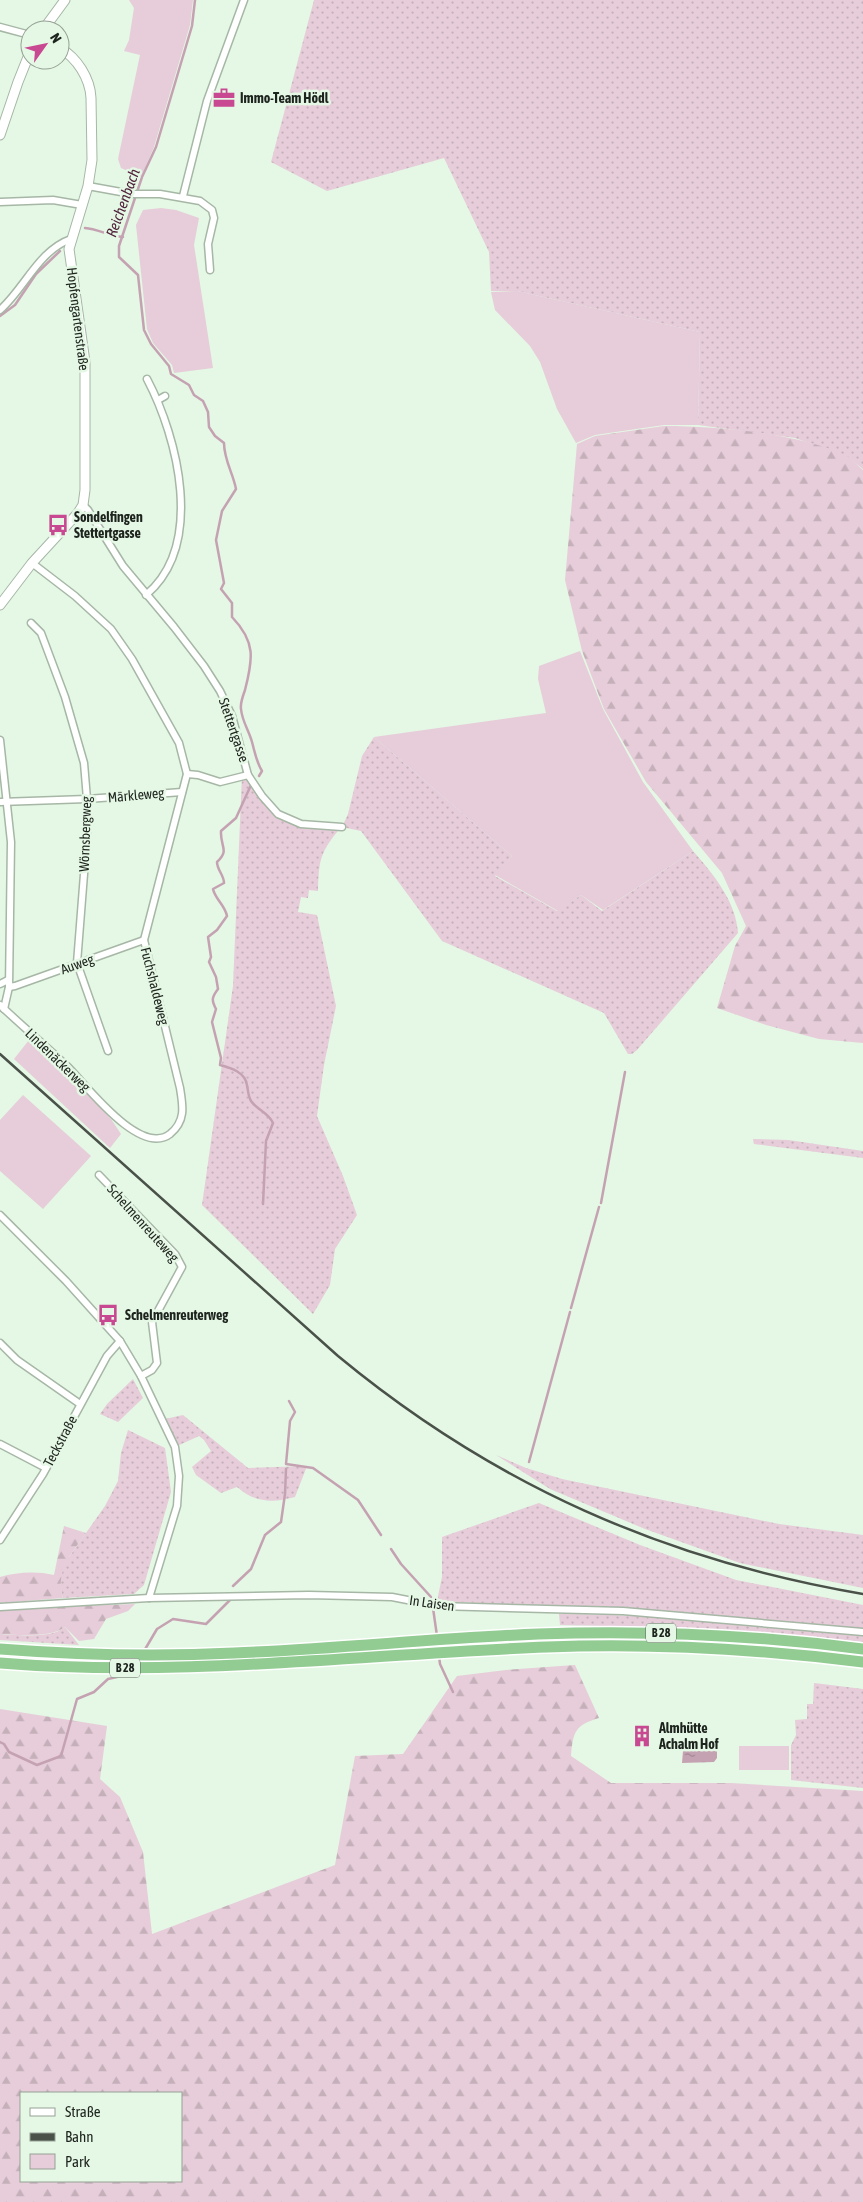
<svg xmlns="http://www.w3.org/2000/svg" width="863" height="2202" font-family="'Asap Condensed',sans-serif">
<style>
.grass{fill:url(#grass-dots)}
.forest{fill:url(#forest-firs);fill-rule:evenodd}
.green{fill:#e6cdd9}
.water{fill:url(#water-ripples)}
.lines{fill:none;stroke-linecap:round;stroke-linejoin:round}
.stream{stroke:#c5a2b2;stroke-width:2.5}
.street-casing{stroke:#a6b7a6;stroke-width:9}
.secondary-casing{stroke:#a6b7a6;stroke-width:11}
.highway-casing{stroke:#fff;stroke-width:14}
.street{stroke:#fff;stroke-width:6}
.secondary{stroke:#fff;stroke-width:9}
.highway{stroke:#92cc93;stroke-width:11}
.rail{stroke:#495149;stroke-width:2.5}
.labels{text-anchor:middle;stroke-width:5;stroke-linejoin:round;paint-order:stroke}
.shield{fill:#e5f7e5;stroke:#596359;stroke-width:1}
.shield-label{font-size:12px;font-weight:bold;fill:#1d231d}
.poi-label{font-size:14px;font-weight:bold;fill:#1d231d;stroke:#e5f7e5;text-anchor:start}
.street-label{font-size:14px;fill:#1d231d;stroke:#e5f7e5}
.water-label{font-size:15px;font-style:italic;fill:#50223b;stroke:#e5f7e5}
</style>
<defs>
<pattern id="grass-dots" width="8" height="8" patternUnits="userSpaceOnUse" patternTransform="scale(1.25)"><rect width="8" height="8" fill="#e6cdd9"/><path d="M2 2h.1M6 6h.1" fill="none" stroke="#c5b0ba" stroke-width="1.8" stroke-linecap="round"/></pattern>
<pattern id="forest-firs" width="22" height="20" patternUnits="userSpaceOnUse" patternTransform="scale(1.25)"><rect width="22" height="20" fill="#e6cdd9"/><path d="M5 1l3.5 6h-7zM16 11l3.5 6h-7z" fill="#c5b0ba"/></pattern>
<pattern id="water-ripples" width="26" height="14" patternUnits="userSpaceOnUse" patternTransform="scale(1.25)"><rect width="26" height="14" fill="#c5a2b2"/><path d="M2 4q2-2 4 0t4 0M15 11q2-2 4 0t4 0" fill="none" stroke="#9f8490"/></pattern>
</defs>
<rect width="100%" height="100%" fill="#e5f7e5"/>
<g class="grass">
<polygon points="314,0 863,0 863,469 846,456 795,438 698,425 700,332 517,291 491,291 489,252 444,158 327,191 271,162"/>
<path d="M374,737L512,856L495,876L557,911L581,895L602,911L693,851C713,874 736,901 738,933L637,1050L632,1054H628L604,1013L442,941L361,831L342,827L348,814L362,756Z"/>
<path d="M243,752C252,778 268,807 294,819C308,825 326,826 341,827C320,853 319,858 318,891L309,890L308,898L301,897L298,912L317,915L336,1006L324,1065L317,1116L343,1176L357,1215L335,1249L330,1285L313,1314L202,1205L233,986Z"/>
<polygon points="753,1139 788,1140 863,1151 863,1158 754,1144"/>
<polygon points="133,1379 143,1398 118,1422 100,1414 107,1404"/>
<path d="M183,1415L248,1468L307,1466L295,1497C273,1503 255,1503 237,1487L221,1493L196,1475L192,1467L211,1451L204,1440L199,1436L175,1447L165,1419Z"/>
<polygon points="128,1430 165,1448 171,1492 144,1585 134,1594 63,1598 60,1587 62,1567 105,1506 118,1481 121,1453"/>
<polygon points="496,1455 526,1468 562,1479 779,1524 863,1535 863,1588 740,1563 645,1529 550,1489"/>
<polygon points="539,1503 640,1545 736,1580 863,1605 863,1629 623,1610 437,1601 442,1577 442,1537"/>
<path d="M559,1614C660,1614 762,1625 863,1636V1642C762,1630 662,1627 560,1625Z"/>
<path d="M65,1627L79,1645L0,1640V1634C18,1635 51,1639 65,1627Z"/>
<polygon points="814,1683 863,1689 863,1788 791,1780 791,1745 796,1735 795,1720 807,1719 807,1704 813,1704"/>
</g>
<g class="forest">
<path d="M664,426C717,426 797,433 845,455C851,458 857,465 863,470V1043L819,1039L766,1025L717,1008L735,946L746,926L722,873L646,782L604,709L582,651L565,580L577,444L595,436Z"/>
<path d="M64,1526L86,1533C71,1555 55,1570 63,1598L0,1603V1577C17,1572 37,1571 54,1575Z"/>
<path d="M135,1604L128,1611L106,1619L94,1639L79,1641L65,1627C51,1638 18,1635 0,1634V1609Z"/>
<path d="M575,1665L599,1718C575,1725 573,1732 571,1756L611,1783H731L863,1791V2202H0V1709L107,1726L100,1779L120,1797L143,1852L152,1934L335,1865L355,1756L403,1754L457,1676L506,1670ZM21,2093H181V2181H21Z"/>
</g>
<g class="green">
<polygon points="129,0 193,0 190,25 154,147 141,177 121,168 118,159 140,55 124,51 129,40 134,8"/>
<polygon points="161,208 176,210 199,218 194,245 213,368 174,373 172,365 153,343 147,329 136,225 143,210"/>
<polygon points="517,291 700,332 698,425 664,425 595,435 576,443 557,409 540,362 530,346 495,310 491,292"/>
<polygon points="580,651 603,709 643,782 693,851 603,910 581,895 558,911 495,875 512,856 374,737 546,713 538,679 539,666"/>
<polygon points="33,1035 111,1119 121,1134 110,1148 14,1059"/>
<polygon points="23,1095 91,1156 43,1209 0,1171 0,1120"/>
<rect x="739" y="1746" width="50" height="24"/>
</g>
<polygon class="water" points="717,1750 717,1758 714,1762 682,1763 683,1751"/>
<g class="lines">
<g class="stream">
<path d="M195,0L192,26L156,147L142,177L119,246V257L138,275L144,330L151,344L169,366L171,374L189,385L194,395L203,401L208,412L209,427L215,436L224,443C224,460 233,473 236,489L222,511L216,540L224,583L221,589L232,603V617C256,642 253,659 245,690C243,696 240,703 241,709C242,721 249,731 252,742C255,753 256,761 262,771L259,776"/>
<path d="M85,228C98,229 109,236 123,237"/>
<polyline points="0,316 15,305 36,274 60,251"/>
<path d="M251,785L236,818L221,831C220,847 230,850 217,862C217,870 224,875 224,883L213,889C215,899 225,905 227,916L217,930L208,937L211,957L209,962L216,977L218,989C212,997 211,1000 216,1009L212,1022L221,1058L220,1065C231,1068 245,1072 247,1085C248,1090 248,1096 251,1101C257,1110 268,1112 273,1123L266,1141L263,1204"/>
<polyline points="601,1203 625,1072"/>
<polyline points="571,1308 599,1207"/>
<polyline points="289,1401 295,1412 290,1421 286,1464 313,1468 358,1500 381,1535"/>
<polyline points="529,1462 570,1312"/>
<polyline points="391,1549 401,1564 431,1597"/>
<polyline points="233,1586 251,1569 265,1535 281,1522 285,1494 286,1469"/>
<polyline points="433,1608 437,1636"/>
<polyline points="144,1651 157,1629 173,1619 206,1624 231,1599"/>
<polyline points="439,1656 440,1664 453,1692"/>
<polyline points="0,1742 4,1744 9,1752 37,1765 61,1756 77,1699 94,1692 108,1679 126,1675 130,1671"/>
</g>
<g class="street-casing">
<g id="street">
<polyline points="0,27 30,35"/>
<polyline points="88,186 132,194 160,194 200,201 212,210 214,218 208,244 210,270"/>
<polyline points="183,196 207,101 244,0"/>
<polyline points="0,202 53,200 82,205"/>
<path d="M0,310C24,289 39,250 71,239"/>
<polyline points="158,400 165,396"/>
<polyline points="83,505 88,510 123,566 174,627 204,666 220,691 232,716 248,775 262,796 278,814 301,824 342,827"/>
<path d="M146,595C205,545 178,438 147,379"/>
<polyline points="31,623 41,633 65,697 84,763 87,799 87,836 77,963 108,1051"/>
<polyline points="0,740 11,842 9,987 4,1009"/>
<polyline points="187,774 198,775 220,782 248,775"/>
<polyline points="0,802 87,799 182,792"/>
<polyline points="0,984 8,980"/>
<polyline points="9,987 15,986 144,940"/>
<path d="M0,1005C22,1026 46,1046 68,1067C86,1085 140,1157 170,1134C186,1121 183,1106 180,1088L144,940L187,774L179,743L132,659L111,629L75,596L32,563"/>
<polyline points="99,1175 175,1254 182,1267 152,1322 157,1363 152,1370 141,1376"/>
<polyline points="0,1215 66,1281 120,1341 141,1376 175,1447 179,1476 177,1506 149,1598"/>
<polyline points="0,1343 17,1360 80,1404"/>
<polyline points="0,1444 46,1468"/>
<polyline points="0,1540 43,1474 107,1356 120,1341"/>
<polyline points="0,1607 149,1598 309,1595 392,1597 438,1606 623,1611 863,1632"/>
</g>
</g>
<g class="secondary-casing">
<g id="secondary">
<polyline points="43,30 65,0"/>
<polyline points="0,135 18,82 30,52"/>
<path d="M0,605L32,563L78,513L83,505L85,490V362L69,249L88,186L92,160L91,98C90,78 77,58 60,48"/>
</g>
</g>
<g class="highway-casing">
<g id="highway">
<path d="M0,1649C78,1655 156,1657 234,1653C336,1649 437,1638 538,1634C647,1630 755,1635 863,1649"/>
<path d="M0,1663C183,1678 364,1654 547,1647C653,1643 758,1649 863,1662"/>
</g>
</g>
<use href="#street" class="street"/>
<use href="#secondary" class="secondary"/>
<use href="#highway" class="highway"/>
<path class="rail" d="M0,1054L338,1356C494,1485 664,1560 863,1594"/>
</g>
<defs>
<g id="office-bare" transform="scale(1.725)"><path d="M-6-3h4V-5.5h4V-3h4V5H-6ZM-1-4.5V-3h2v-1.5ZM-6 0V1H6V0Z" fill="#c84892" stroke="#e5f7e5" stroke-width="2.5" paint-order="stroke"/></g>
<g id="bus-bare" transform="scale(1.725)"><path d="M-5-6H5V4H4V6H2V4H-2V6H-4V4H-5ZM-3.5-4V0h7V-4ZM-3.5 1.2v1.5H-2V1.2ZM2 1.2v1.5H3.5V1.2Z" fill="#c84892" stroke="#e5f7e5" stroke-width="2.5" paint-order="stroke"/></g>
<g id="building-bare" transform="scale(1.725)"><path d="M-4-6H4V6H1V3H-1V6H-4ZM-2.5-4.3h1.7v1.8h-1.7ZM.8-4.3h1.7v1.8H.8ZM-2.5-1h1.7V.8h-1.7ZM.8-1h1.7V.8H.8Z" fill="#c84892" stroke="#e5f7e5" stroke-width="2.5" paint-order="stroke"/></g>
</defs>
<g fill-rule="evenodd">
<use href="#office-bare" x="224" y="98"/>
<use href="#bus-bare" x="58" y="525"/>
<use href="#bus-bare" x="108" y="1315"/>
<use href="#building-bare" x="642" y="1736"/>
</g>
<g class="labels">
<g class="shield">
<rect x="646" y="1623.5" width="30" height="19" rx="4"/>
<rect x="110" y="1658.5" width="30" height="19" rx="4"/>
</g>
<g class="shield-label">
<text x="661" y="1637">B 28</text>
<text x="125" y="1672">B 28</text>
</g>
<g class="poi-label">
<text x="240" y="103">Immo-Team Hödl</text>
<text x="74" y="522">Sondelfingen<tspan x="74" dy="16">Stettertgasse</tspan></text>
<text x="125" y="1320">Schelmenreuterweg</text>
<text x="659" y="1733">Almhütte<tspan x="659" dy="16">Achalm Hof</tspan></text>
</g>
<g class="street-label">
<text transform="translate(78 319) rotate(83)" y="5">Hopfengartenstraße</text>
<text transform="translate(234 730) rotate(71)" y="5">Stettertgasse</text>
<text transform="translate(136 795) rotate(-5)" y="5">Märkleweg</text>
<text transform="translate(85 834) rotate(-88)" y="5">Wörnsbergweg</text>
<text transform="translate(77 964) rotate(-20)" y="5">Auweg</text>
<text transform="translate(155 986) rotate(76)" y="5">Fuchshaldeweg</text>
<text transform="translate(58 1060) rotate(44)" y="5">Lindenäckerweg</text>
<text transform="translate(143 1223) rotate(48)" y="5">Schelmenreuteweg</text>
<text transform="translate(60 1441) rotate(-62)" y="5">Teckstraße</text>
<text transform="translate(432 1603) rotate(8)" y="5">In Laisen</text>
</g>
<g class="water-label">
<text transform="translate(123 203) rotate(-70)" y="5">Reichenbach</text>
</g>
</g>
<rect x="20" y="2092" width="162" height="90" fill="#e5f7e5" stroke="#95a295"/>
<rect x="30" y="2108" width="25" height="8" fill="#ffffff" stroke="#95a295"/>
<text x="65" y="2117" font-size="15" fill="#1d231d">Straße</text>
<rect x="30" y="2133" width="25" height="8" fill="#495149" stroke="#95a295"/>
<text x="65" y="2142" font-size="15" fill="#1d231d">Bahn</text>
<rect x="30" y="2154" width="25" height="15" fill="#e6cdd9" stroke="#95a295"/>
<text x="65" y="2167" font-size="15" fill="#1d231d">Park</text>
<g transform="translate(45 45) rotate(57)"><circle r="24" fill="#e5f7e5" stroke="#95a295"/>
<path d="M0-4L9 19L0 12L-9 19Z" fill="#c84892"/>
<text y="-8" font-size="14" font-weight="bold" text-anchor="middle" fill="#1d231d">N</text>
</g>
</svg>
